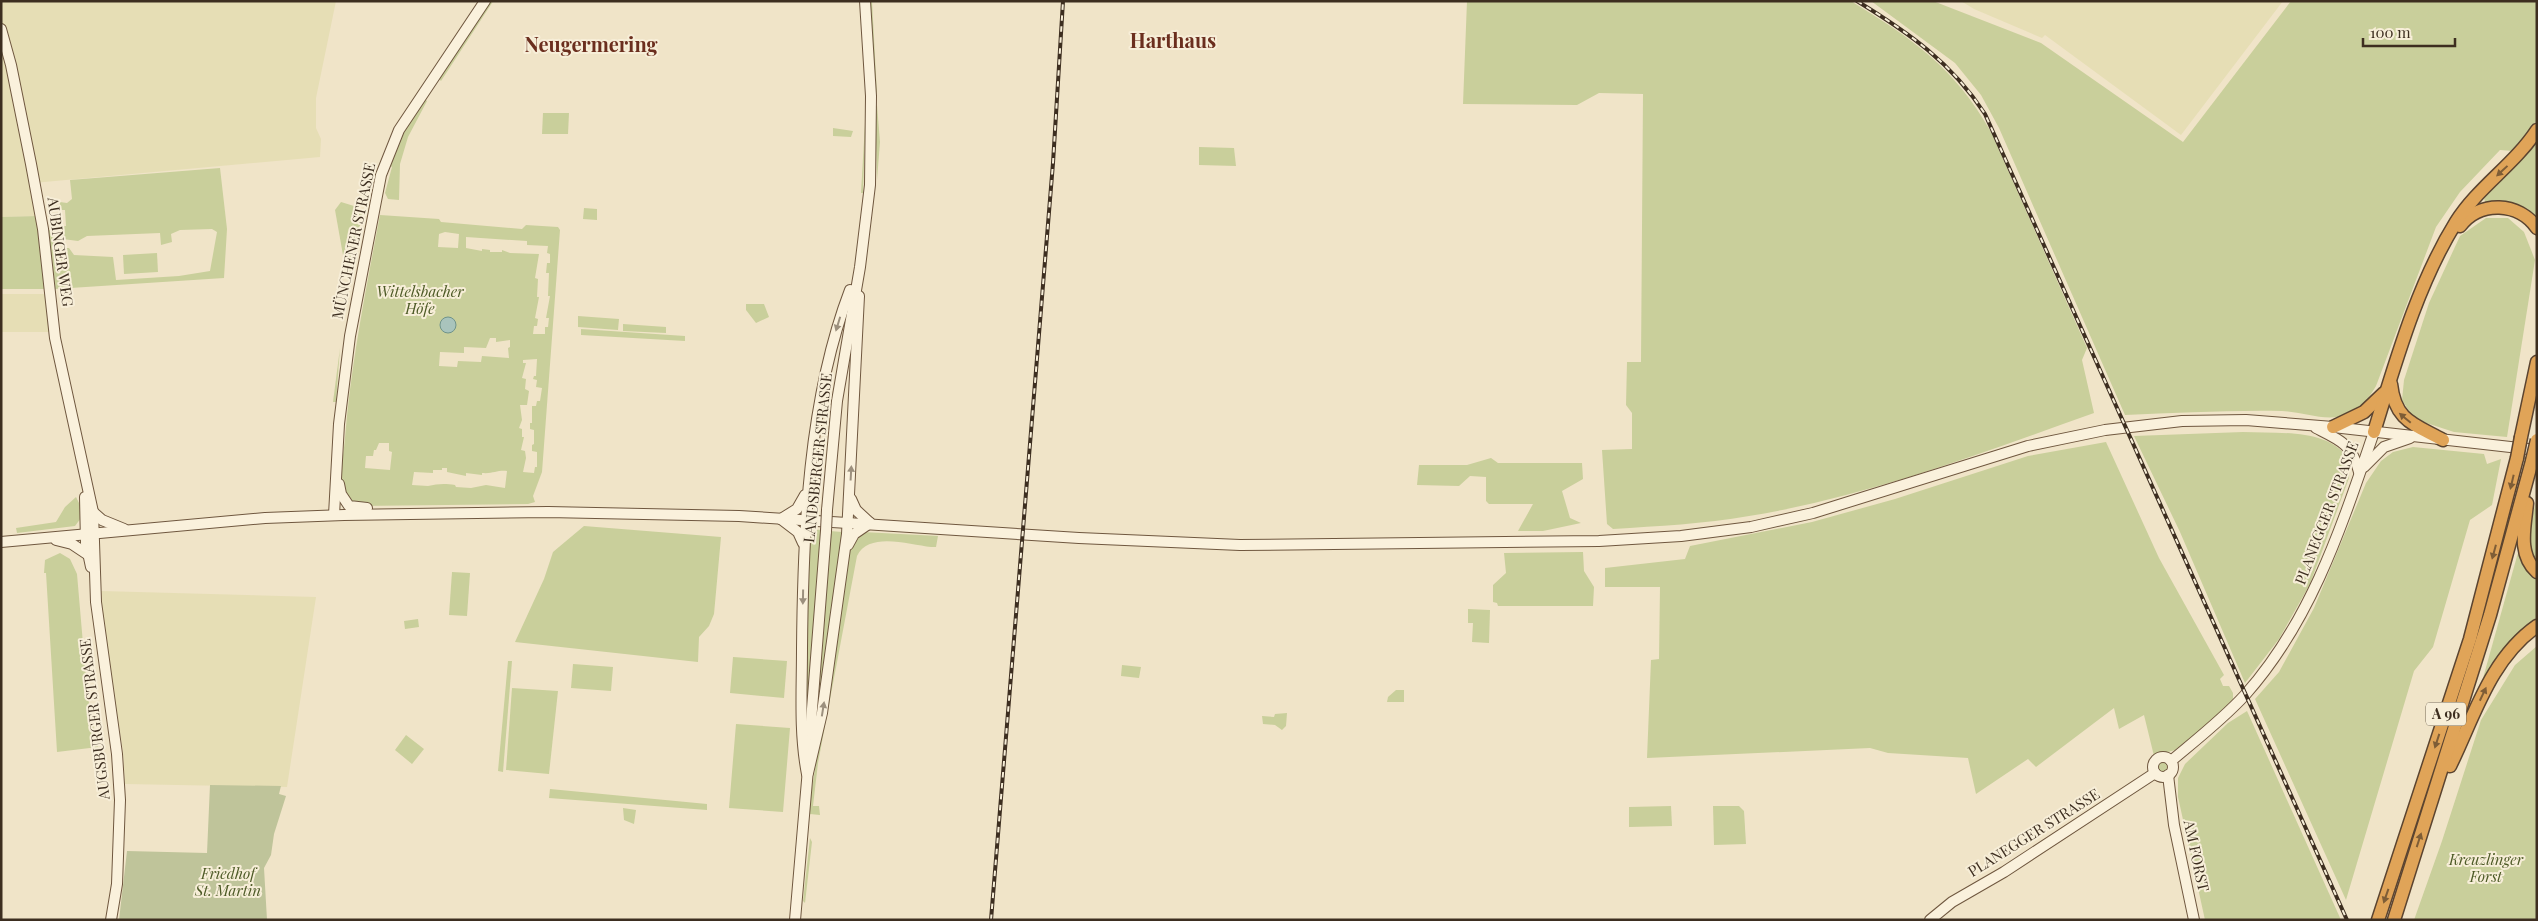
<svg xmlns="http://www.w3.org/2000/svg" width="2538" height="921" font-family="'Playfair Display',serif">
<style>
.farmland{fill:#e6deb5}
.green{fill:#c9cf9b;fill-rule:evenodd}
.cemetery{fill:#bfc49a}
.water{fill:#a9c4bc;stroke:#6f938a}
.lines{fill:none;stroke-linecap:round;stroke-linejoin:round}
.secondary-casing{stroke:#6f573f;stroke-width:12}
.highway-casing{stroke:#5b4430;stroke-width:15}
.secondary{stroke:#faf1dc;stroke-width:10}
.highway{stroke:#e0a458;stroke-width:12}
.rail-casing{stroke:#3d2e20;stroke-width:4}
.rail{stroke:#f7eed8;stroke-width:2;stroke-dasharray:5.5;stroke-linecap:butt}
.secondary-bridge-casing{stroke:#6f573f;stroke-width:12;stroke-linecap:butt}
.highway-bridge-casing{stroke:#5b4430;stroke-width:15;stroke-linecap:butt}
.secondary-bridge{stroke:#faf1dc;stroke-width:10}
.highway-bridge{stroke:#e0a458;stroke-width:12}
.oneway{fill:#7e5d36}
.oneway2{fill:#9c907e}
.labels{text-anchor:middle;stroke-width:4;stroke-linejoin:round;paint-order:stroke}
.shield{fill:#f7eed8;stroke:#756857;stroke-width:1}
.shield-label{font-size:14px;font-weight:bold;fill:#3d2e20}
.street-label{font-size:15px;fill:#3d2e20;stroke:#f7eed8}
.park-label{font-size:15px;font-style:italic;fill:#4d5a26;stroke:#f7eed8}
.district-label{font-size:20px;font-weight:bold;fill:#6b2e1e;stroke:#f7eed8}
</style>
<rect width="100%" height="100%" fill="#f0e4c8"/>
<g class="farmland">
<polygon points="1,1 336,1 316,98 316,128 321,139 320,157 33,183 38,216 1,217"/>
<polygon points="1961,1 2283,1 2181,135 2045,35 2042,38 1974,9"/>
<polygon points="1,294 43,294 48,296 52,332 1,332"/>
<polygon points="101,591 316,597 287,787 125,784 123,751 105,640"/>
</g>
<g class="green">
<polygon points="489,1 493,1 492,3 441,81 439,79 425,99 427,101 408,137 400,164 399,200 388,199 385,193 392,167 390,166 402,134"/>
<polygon points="869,1 872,1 877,94 875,89"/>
<path d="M1467,1H1851C1914,40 1954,67 1991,132L2087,348L2082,360L2094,413C1982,453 1867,497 1749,516C1704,524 1658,526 1613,529L1607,524L1602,450L1632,449V413L1626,405L1627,362H1641L1643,94L1599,93L1577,105L1463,104Z"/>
<path d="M1871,1H1933L2041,43L2183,142L2291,1H2537V120L2513,151L2500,150L2460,192L2436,227L2376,386C2369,398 2360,410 2346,415C2326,422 2303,412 2282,411C2230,410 2177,413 2125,415L1999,128L1981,95L1955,63Z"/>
<polygon points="877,105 880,142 877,180 875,107"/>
<polygon points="866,106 863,193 861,193"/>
<polygon points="543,113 569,113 568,134 542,134"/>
<polygon points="833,128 853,131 851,137 833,136"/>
<polygon points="2537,138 2537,223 2500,203 2486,203 2484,199 2490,189"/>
<polygon points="1199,147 1234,148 1236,166 1199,165"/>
<path d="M220,168L227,229L224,278L55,289L47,231L54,229V227L66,226L65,210H60V202L67,203L72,199L70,180ZM212,229L217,232L210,271L179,276L116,280L113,257L74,255L69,248H56L55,238L78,241L87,236L160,233L161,245L172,242L171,234L180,230Z"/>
<polygon points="341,202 354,206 362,214 352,273 346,272 335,210"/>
<polygon points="584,208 597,209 597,220 583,219"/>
<path d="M380,215L439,219L441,222L522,229L526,225L558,227L560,230L542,472L533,496L535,502L528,504L360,506C352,503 346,497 343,487C339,472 344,453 345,438C351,363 366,289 380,215ZM445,232L459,234L458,248L438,247L439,234ZM466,237L527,241V245L548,246L547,253L550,254V263H547L546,273H549L548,296H550L546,318H549L548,327H545V334H533L534,326H537L538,319L535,318L539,297H537L538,279L535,278L539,254L510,253L502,250V252H490V250L482,249V251L466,248ZM490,338H496V342L510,340V347L508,348L509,358L482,356L481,362L458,361L457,367L439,366L440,352L464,353V347L486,348ZM537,359L536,376H534L533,379L537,380L536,387L542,388L540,401H537L536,406H532V423H530V429L534,430V444L532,445V451L537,452V467H535L534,473L523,472L526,458L525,451L521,450L524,437H522V429L519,428L522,420L520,405H527L529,391L525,389L526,379L522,378L526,363H523V360ZM379,443H389V451L392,452L390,470L365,468L366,456H373L374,450H376ZM442,468H447V472L466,476V473L482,475V473C493,474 497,470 507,471L505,488L486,485L471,488L456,487L455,485C444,483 437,484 428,486L412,485L414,472L433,473V470H442Z"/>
<polygon points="38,216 47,289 1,289 1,217"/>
<polygon points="2486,218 2508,218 2524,232 2535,260 2507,437 2454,432 2414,419 2402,400 2404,380 2429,303 2460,236"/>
<polygon points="157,253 158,272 124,274 123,255"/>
<polygon points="746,304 764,304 769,317 756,323 746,310"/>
<polygon points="578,316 619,319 618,330 578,327"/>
<polygon points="623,324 666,327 666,333 623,331"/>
<polygon points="581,329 685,336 685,341 581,335"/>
<polygon points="340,348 336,402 333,402"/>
<path d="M2243,432C2278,434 2329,427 2350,461L2349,478L2310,584L2279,639L2245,683L2180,532L2134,436Z"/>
<polygon points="2106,442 2159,558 2224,675 2220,679 2223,686 2229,686 2233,693 2233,699 2206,726 2175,750 2154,756 2144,715 2119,729 2114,708 2036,767 2028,759 1976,794 1968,758 1888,753 1870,748 1647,758 1651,660 1659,659 1660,587 1605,587 1605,568 1685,559 1690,546 1812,522 1895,499 2028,456"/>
<polygon points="2413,447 2484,454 2487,464 2501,459 2492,505 2470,520 2433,647 2414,671 2346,900 2255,699 2279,672 2314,608 2366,483 2381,461 2393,452"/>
<polygon points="1491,458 1498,463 1582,463 1583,479 1562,491 1570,518 1581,523 1543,531 1518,531 1533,504 1489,504 1486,501 1486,477 1470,476 1459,486 1417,485 1419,465 1467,465"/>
<polygon points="76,497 81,507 81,518 75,526 17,533 16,528 56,522 65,507"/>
<path d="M2537,499V566C2524,536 2529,529 2537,499Z"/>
<polygon points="584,526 721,537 714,614 709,626 699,637 698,662 515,642 544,579 553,552"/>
<polygon points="810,529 821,530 807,719 805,716"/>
<polygon points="830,531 842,532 816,721"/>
<path d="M863,532L938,536L936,547H931C910,545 869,531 857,556L818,763L813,806H819L820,815L810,814V801L849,552L851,544Z"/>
<polygon points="2519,549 2537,577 2537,623 2478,696"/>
<polygon points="1583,552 1584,571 1594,587 1593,606 1498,606 1497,603 1493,602 1493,585 1506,573 1504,553"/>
<polygon points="60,553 70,559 77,574 85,667 90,712 98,747 57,752 46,573 44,573 45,560"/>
<polygon points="452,572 470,573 467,616 449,615"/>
<polygon points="1468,609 1490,610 1489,643 1472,642 1473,623 1468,623"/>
<polygon points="418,619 419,627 405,629 404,621"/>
<polygon points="2537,646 2537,920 2414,920 2442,841 2481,720 2515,665"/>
<polygon points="733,657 787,661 784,698 730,693"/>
<polygon points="508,661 512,661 503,772 498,771"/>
<polygon points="573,664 613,667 611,691 571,688"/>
<polygon points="1122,665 1141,667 1139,678 1121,676"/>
<polygon points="512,688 558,691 549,774 506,770"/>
<polygon points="1396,690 1404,690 1404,702 1387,702 1388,697"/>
<polygon points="2247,711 2341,920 2205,920 2178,797 2178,778 2185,764 2228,723"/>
<polygon points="1287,713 1286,726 1282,730 1275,725 1263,724 1262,716 1274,717 1275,714"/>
<polygon points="736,724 790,728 783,812 729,808"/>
<polygon points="406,735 424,749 412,764 395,750"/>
<circle cx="2163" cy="767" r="6"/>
<polygon points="550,789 707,804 707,810 549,798"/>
<polygon points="1671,806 1672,826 1629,827 1629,807"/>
<polygon points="1713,806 1739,806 1744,811 1746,844 1714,845"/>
<polygon points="623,808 636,810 634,824 624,820"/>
<polygon points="810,838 812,842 805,903 803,901"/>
</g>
<polygon class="cemetery" points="210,785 281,786 279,794 286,796 274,834 271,855 264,868 267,920 119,920 127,851 207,853"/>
<circle class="water" cx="448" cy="325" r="8"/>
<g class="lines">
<g class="secondary-casing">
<g id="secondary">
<polyline points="1,29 11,65 31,164 43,229 55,338 93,512 96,602 117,754 120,800 117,884 111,920"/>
<path d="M2316,428C2340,440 2352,444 2359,472"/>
<polyline points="2364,467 2384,447 2410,438"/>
<polyline points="339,484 341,494 349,506 367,508"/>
<polyline points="85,497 86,543 91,567"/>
<polyline points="851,499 856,510 870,523"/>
<polyline points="827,510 837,401 860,267 870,185 871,96 865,1"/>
<polyline points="93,512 102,520 124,529"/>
<polyline points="334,515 339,424 350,336 381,175 399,130 485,1"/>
<polyline points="781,519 797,509 805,495"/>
<polyline points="781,519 798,532 803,543"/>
<polyline points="56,540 72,544 87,554"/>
<polyline points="1,542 265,518 344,515 548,512 739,516 1079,538 1240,545 1599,541 1681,536 1751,527 1813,513 2028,446 2105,430 2182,421 2246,420 2333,427 2537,450"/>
<polyline points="848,545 854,534 870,523"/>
<polyline points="809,747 826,531"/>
<circle cx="2163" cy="767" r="10"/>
<path d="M2171,761C2196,740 2223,719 2245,695C2312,620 2342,525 2374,432"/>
<polyline points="808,773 822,713 847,534 859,296"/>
<path d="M807,774C799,733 802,690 802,649C803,532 808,400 850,290"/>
<polyline points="2168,775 2174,825 2194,920"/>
<polyline points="795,920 808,769"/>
<polyline points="1930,920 1952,902 2004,872 2155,773"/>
</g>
</g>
<g class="highway-casing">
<g id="highway">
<path d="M2460,226C2480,200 2519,202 2537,228"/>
<path d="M2391,384C2395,421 2414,424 2443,440"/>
<polyline points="2333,427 2364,412 2384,393"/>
<path d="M2374,432C2396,361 2417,285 2456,222C2478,187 2514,165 2537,130"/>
<polyline points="2521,437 2537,362"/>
<path d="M2527,503C2525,526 2517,554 2537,572"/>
<path d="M2450,766C2474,717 2490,659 2537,626"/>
<polyline points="2378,920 2470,639 2517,458"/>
<polyline points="2394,920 2490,615 2532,461"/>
</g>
</g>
<use href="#secondary" class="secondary"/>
<use href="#highway" class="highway"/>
<g class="rail-casing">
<g id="rail">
<path d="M1857,1C1909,33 1951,62 1985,114L2347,920"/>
<polyline points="991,920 1053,163 1063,1"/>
</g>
</g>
<use href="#rail" class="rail"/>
<g class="secondary-bridge-casing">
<polyline id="secondary-bridge" points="826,531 827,510"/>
</g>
<g class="highway-bridge-casing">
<g id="highway-bridge">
<polyline points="2517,458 2521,437"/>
<polyline points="2532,461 2537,440"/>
</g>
</g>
<use href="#secondary-bridge" class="secondary-bridge"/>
<use href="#highway-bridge" class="highway-bridge"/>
</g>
<defs><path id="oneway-solid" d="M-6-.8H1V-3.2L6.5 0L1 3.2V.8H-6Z" transform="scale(1.25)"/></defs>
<g class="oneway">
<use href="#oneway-solid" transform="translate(2502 171) rotate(137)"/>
<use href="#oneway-solid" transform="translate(2405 418) rotate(-140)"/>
<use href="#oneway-solid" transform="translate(2512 482) rotate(103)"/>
<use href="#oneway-solid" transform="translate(2494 552) rotate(105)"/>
<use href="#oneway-solid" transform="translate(2483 694) rotate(-65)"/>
<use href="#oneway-solid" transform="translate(2437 741) rotate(108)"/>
<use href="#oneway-solid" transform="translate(2419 840) rotate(-72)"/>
<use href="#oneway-solid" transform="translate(2386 896) rotate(109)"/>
</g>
<g class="oneway2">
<use href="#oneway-solid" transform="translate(838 324) rotate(107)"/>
<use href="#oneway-solid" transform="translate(851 473) rotate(-87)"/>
<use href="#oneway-solid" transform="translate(803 597) rotate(91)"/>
<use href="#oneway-solid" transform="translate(823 709) rotate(-81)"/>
</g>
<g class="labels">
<rect class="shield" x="2426" y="702.5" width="40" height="23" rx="4"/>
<g class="shield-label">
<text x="2446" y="719">A 96</text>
</g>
<g class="street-label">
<text transform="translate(354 241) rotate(-78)" y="5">MÜNCHENER STRASSE</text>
<text transform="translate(60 252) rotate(82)" y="5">AUBINGER WEG</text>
<text transform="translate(818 458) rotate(-84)" y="5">LANDSBERGER STRASSE</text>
<text transform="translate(2327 513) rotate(-69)" y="5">PLANEGGER STRASSE</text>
<text transform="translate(95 719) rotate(-97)" y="5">AUGSBURGER STRASSE</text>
<text transform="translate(2034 833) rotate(-32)" y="5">PLANEGGER STRASSE</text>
<text transform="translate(2196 856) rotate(78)" y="5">AM FORST</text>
</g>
<g class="park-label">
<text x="420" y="297">Wittelsbacher<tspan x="420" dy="17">Höfe</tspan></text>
<text x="2486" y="865">Kreuzlinger<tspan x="2486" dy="17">Forst</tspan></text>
<text x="228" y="879">Friedhof<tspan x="228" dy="17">St. Martin</tspan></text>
</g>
<g class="district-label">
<text x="1173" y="48">Harthaus</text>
<text x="591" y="52">Neugermering</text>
</g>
</g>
<rect width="2538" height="921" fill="none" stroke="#3d2e20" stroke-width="5"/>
<path d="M2363 38v8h92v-8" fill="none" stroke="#3d2e20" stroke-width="2.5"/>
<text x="2370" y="38" font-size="15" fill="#3d2e20" stroke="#f7eed8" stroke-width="4" paint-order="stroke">100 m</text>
</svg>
